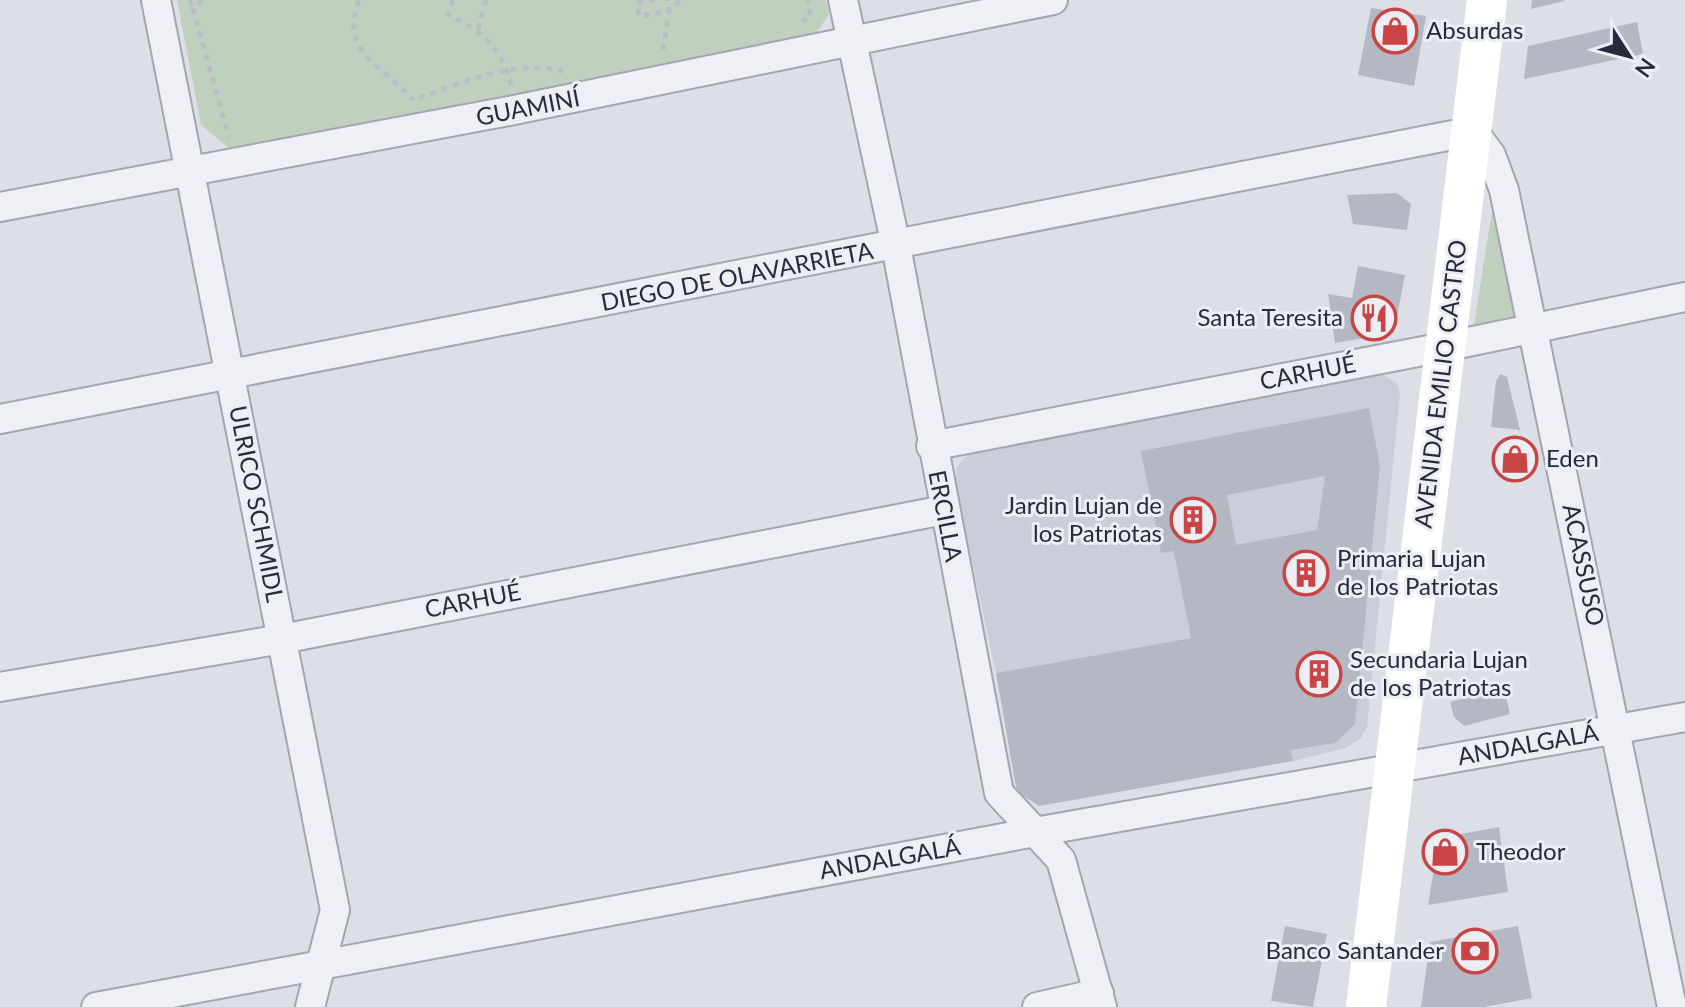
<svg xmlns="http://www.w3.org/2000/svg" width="1685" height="1007" font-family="Lato,sans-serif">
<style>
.built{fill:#cbced8}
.green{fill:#c0d0be}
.building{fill:#b4b8c3;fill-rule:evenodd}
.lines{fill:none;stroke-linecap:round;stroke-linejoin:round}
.street-casing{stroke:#a3a5b0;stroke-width:32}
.path{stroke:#bbbdc5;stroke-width:5;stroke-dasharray:6 6;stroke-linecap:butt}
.street{stroke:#eff0f5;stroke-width:28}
.secondary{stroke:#fff;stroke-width:40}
.labels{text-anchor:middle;stroke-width:6;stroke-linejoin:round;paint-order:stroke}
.poi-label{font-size:24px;fill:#272b3c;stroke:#eceef4;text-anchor:start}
.street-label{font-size:24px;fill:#272b3c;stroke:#eceef4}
</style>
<rect width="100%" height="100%" fill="#dddfe6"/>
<polygon class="built" points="1378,372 1397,383 1400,393 1367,727 1361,738 1346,748 1293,761 1269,624 996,673 955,483 957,467 970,452"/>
<g class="green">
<polygon points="177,0 826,0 829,14 812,40 230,149 201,125"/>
<polygon points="1493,205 1520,315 1474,325"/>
</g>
<g class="building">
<polygon points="1532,0 1564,0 1564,1 1531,9"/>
<polygon points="1371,8 1426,16 1414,86 1358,75"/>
<polygon points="1637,22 1643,54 1524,79 1528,46"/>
<polygon points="1397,193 1411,204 1407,230 1353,224 1347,195"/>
<polygon points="1358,266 1405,275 1394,333 1335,343 1328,294 1352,298"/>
<polygon points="1500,374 1507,377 1520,430 1491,427 1496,381"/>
<path d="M1369,408L1380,466L1355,724L1335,743L1291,750L1293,761L1039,806L1022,795L1016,787L996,673L1191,638L1174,551L1161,553L1141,451ZM1325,476L1317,530L1236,545L1227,495Z"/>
<polygon points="1504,688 1510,714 1464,726 1454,717 1450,702"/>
<polygon points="1499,827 1508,892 1428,905 1439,838"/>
<polygon points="1285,926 1327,934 1313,1007 1271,1001"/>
<polygon points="1518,926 1532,998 1484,1007 1421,1007 1430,942"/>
</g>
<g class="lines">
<g class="street-casing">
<g id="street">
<polyline points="156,0 335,910 310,1007"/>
<polyline points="843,0 896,246 999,793 1061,860 1102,1007"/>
<polyline points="0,207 514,110 1053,0"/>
<polyline points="0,419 1473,131 1491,155 1504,190 1672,1007"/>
<polyline points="931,446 1444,347 1685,297"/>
<polyline points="0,687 282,639 944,510"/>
<polyline points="96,1007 1035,832 1685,717"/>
<polyline points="1037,1007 1099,993"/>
</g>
</g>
<g class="path">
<polyline points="190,0 193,9"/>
<polyline points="202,0 193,9 229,137"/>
<path d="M359,0C338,54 386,67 413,100"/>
<path d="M453,0L448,14C481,31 502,47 511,86"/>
<polyline points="655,0 637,3 639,16 669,11 667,0"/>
<polyline points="802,22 811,16 807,0"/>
<polyline points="478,29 486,0"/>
<polyline points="663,50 669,11 681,0"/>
<path d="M419,98C466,82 513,59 563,71"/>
</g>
<use href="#street" class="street"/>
<polyline class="secondary" points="1366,1007 1487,0"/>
</g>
<defs>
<g id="shop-ring" transform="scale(2.3)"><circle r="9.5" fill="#eceef4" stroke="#c94445" stroke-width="1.5"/><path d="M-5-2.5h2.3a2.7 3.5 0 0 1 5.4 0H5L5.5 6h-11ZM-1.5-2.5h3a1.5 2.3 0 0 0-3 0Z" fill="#c94445"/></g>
<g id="restaurant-ring" transform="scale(2.3)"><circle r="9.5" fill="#eceef4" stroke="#c94445" stroke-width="1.5"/><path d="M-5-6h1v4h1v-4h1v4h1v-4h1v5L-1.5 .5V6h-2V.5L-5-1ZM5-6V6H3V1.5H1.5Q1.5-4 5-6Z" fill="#c94445"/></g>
<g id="building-ring" transform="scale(2.3)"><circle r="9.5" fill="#eceef4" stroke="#c94445" stroke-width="1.5"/><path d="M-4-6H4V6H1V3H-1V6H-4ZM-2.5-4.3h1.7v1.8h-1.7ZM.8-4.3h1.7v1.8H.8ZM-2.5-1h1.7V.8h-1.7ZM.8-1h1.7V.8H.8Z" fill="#c94445"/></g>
<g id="bank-ring" transform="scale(2.3)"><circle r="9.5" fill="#eceef4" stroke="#c94445" stroke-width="1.5"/><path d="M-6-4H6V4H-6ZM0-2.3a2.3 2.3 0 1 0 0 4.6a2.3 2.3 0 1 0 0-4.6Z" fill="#c94445"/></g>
</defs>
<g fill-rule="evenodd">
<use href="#shop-ring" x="1395" y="31"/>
<use href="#restaurant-ring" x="1374" y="318"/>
<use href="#shop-ring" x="1515" y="459"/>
<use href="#building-ring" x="1193" y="520"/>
<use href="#building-ring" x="1306" y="573"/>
<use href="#building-ring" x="1319" y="674"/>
<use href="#shop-ring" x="1445" y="852"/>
<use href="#bank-ring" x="1475" y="951"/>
</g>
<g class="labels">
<g class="poi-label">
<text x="1426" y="39">Absurdas</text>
<text x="1343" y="326" text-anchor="end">Santa Teresita</text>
<text x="1546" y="467">Eden</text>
<text x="1162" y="514" text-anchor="end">Jardin Lujan de<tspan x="1162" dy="28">los Patriotas</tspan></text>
<text x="1337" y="567">Primaria Lujan<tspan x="1337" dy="28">de los Patriotas</tspan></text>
<text x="1350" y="668">Secundaria Lujan<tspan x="1350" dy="28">de los Patriotas</tspan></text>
<text x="1476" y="860">Theodor</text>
<text x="1444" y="959" text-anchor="end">Banco Santander</text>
</g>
<g class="street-label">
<text transform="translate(528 108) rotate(-11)" y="8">GUAMINÍ</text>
<text transform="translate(737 277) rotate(-11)" y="8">DIEGO DE OLAVARRIETA</text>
<text transform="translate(1308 373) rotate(-11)" y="8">CARHUÉ</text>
<text transform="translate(1441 384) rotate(-83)" y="8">AVENIDA EMILIO CASTRO</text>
<text transform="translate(256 504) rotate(79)" y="8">ULRICO SCHMIDL</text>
<text transform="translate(945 516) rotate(79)" y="8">ERCILLA</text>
<text transform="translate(1583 565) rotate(78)" y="8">ACASSUSO</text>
<text transform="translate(473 601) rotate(-11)" y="8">CARHUÉ</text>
<text transform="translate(1528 745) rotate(-10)" y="8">ANDALGALÁ</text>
<text transform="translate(890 859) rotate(-10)" y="8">ANDALGALÁ</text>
</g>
</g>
<g transform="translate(1629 56) rotate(126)" stroke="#eceef4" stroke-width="6" paint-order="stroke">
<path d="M0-6L14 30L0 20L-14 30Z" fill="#272b3c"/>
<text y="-12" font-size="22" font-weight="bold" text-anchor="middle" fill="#272b3c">N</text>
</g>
</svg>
